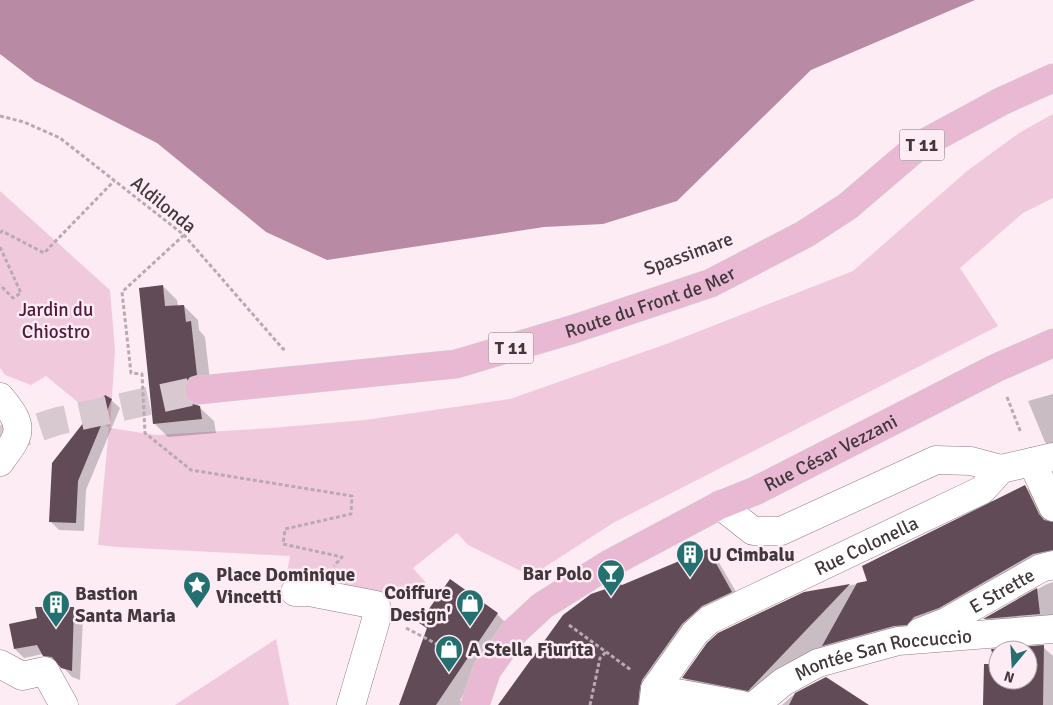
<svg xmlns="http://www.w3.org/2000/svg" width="1053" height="705" font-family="Signika,sans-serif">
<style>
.green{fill:#f1c9dd}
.water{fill:#b98aa3}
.shadow{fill:#0003}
.building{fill:#614b56;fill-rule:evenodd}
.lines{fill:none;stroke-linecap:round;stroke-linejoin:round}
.major-tunnel{stroke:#d8c8cf;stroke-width:28;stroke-dasharray:28 14;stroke-linecap:butt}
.minor-casing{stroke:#927a86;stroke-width:29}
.major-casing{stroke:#d5d3d4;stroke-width:29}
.path{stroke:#b9aab1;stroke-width:3;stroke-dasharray:4 2.5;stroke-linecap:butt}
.minor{stroke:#fff;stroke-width:28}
.major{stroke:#e9b8d3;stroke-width:28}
.labels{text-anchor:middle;stroke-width:5;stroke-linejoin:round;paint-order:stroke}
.shield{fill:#fdecf4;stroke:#7a6d73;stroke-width:1}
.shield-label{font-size:18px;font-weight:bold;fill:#42373c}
.street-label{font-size:19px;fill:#42373c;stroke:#fdecf4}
.park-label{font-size:19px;fill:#51183b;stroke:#fdecf4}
.poi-label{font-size:19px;font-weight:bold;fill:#42373c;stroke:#fdecf4;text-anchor:start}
</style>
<rect width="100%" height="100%" fill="#fdecf4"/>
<g class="green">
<polygon points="1053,114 1053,198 1023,213 960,268 998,326 613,523 531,576 468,545 457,533 413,568 426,583 400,597 286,578 290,556 116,547 98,545 109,428 46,376 31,385 5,375 0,368 0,191 110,290 115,350 110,428 156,435 271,428 365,420 510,399 669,343 853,271 967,171 1019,133"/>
<polygon points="276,639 289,705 175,705"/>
</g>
<polygon class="water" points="0,0 975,0 811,70 677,201 603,224 544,227 327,260 266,232 157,143 35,81 0,54"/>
<g class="shadow">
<polygon points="163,286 177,300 178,306 184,306 198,320 199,330 205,337 211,389 199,398 198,406 214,421 216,433 168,437 154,423"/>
<polygon points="1053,394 1053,451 1045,442 1028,401"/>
<polygon points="111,400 120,408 86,490 84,531 59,530 51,522"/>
<polygon points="1025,486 1038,499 1049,523 1053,524 1053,564 907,638 760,703 696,690 684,678 805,593 869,582"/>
<polygon points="708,550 718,561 742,602 712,616 649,705 508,705 622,587"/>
<polygon points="1053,582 1053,626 997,631 985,619 1047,584"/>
<polygon points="74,608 83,618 80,680 72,677 61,665 53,664 43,654 24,658 15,649"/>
<polygon points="497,614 509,626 460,700 465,705 401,705 428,630 421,623"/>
<polygon points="1043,647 1053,656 1053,705 984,705 997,666 998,650 998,680 1028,680 1028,650 1000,650"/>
<polygon points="826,678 862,705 782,705 792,696"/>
</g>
<g class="building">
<polygon points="163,285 165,306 184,305 186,322 191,321 197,375 190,377 185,383 184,392 186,399 192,404 200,406 202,419 153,424 139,288"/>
<polygon points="105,395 112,399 78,481 76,523 49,522 52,463"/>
<polygon points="1025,485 1039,514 1044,520 1053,522 1053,550 1033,554 939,608 914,617 907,625 894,626 822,646 857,583 867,581 862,566"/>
<polygon points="708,549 732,592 702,606 682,624 642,680 640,687 638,705 498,705 563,615 591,594 620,584 622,585"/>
<polygon points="450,579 498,613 436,705 399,705 427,628 419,623"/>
<polygon points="850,584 748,691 682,678 707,643 718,633 804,592"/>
<polygon points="1037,588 1040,614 983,619"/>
<polygon points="35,607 74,607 72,671 61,668 52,657 43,656 37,645 14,649 9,624 37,618"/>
<path d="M1044,645L1043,705H983L984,664H995L991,649ZM998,650H1028V680H998Z"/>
<polygon points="826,677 869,705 789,705 795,693"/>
</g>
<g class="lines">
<polyline class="major-tunnel" points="0,440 58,421 199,390"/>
<g class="minor-casing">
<g id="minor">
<path d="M0,397C9,408 22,422 16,437C13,446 5,454 0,462"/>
<polyline points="1032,462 1053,507"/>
<polyline points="720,505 753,531 781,531 936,460 971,461 1001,469 1053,457"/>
<polyline points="295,592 309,592 376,605 376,620 351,705"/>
<path id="s1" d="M920,632L946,622L1041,568L1053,565"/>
<polyline points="0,664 22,676 45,671 64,705"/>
<polyline points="655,689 742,705"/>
<path id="s2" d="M653,705L655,689L695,633L709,620L982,490L1001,469"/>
<path id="s3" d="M755,705L783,682L818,663L898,641L1053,629"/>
</g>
</g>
<g class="major-casing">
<g id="major">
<path id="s4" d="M199,390L456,364L574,329L711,283L805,234L848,206L917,147L1002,101L1053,78"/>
<path id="s5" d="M475,705L487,670L515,631L542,606L609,564L720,505L755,491L996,368L1053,343"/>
</g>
</g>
<g class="path">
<polyline points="0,116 24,122 60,138 184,235 283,349 285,349"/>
<polyline points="0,233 2,231 44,253 114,181"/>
<polyline points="184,235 122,292 131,373 142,374 145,433 191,470 352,496 351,514 285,529 283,544 342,557 334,566"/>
<polyline points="0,247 21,293 13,298 0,285"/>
<polyline points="1007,397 1021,433"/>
<polyline points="569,625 631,670"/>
<polyline points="406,628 460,656"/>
<polyline points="590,705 600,658 607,651"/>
</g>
<use href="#minor" class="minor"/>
<use href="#major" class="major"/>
</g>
<defs>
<g id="building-pin" transform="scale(1.4375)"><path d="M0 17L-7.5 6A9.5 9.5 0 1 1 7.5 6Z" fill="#246f70" stroke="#fdecf4"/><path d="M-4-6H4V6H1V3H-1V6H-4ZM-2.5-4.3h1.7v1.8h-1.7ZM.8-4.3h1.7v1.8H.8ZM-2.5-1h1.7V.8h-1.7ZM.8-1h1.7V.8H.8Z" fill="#fff"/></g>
<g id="bar-pin" transform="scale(1.4375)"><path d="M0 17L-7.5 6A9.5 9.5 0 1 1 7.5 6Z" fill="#246f70" stroke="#fdecf4"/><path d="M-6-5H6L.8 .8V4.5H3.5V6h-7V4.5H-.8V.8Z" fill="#fff"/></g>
<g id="sight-pin" transform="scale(1.4375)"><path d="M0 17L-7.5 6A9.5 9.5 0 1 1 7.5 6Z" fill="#246f70" stroke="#fdecf4"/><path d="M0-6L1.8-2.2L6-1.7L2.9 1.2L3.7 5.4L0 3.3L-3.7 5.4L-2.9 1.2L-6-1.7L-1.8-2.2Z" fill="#fff"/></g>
<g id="shop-pin" transform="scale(1.4375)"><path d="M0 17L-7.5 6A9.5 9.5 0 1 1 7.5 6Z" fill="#246f70" stroke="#fdecf4"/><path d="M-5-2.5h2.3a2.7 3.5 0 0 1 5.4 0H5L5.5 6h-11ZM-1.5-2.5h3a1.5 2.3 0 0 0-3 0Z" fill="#fff"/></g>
</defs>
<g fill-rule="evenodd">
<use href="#building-pin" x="690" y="554"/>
<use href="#bar-pin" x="611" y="573"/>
<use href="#sight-pin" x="197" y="585"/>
<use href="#shop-pin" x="470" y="603"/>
<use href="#building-pin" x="56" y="604"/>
<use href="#shop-pin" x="449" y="649"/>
</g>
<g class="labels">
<g class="shield">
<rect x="899.5" y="129.5" width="45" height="31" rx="4"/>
<rect x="488.5" y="332.5" width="45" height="31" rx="4"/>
</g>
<g class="shield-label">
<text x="922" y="151">T 11</text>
<text x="511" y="354">T 11</text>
</g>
<g class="street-label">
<text transform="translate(164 204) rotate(39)" y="7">Aldilonda</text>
<text transform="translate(688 253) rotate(-20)" y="7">Spassimare</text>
<text dy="7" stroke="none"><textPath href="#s4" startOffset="462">Route du Front de Mer</textPath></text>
<text dy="7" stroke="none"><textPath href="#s5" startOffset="449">Rue César Vezzani</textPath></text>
<text dy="7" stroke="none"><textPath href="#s2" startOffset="278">Rue Colonella</textPath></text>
<text dy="7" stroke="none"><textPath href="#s1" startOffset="92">E Strette</textPath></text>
<text dy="7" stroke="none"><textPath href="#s3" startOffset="142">Montée San Roccuccio</textPath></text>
</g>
<g class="park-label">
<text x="56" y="316">Jardin du<tspan x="56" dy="22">Chiostro</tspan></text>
</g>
<g class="poi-label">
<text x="709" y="561">U Cimbalu</text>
<text x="592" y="580" text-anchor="end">Bar Polo</text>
<text x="216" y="581">Place Dominique<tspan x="216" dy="22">Vincetti</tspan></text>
<text x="451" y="599" text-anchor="end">Coiffure<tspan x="451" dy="22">Design'</tspan></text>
<text x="75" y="600">Bastion<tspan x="75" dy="22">Santa Maria</tspan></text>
<text x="468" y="656">A Stella Fiurita</text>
</g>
</g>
<g transform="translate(1013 665) rotate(198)"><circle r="24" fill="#fdecf4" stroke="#b2a4aa"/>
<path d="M0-4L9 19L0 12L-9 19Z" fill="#246f70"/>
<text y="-8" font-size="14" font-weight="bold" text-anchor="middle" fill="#42373c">N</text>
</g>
</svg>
